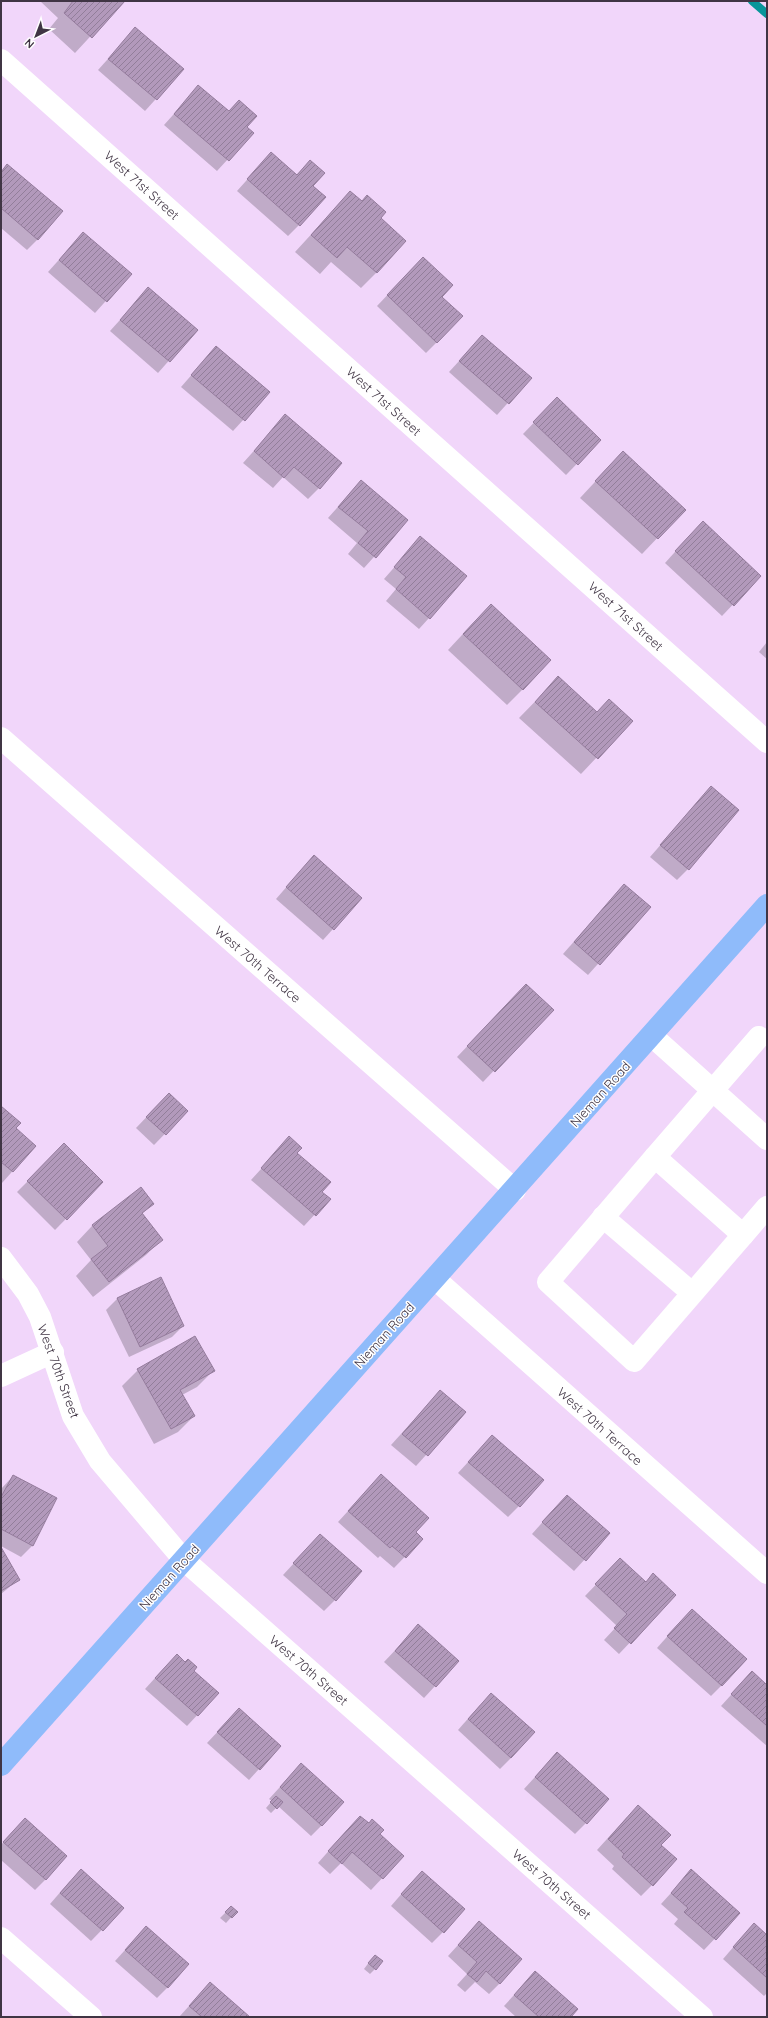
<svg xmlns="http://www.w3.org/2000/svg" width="768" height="2018" font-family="Quicksand,sans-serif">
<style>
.shadow{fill:#0003}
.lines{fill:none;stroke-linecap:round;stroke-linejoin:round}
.stream{stroke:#07969a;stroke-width:8}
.building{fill:url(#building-hatch);stroke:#957c9d}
.minor{stroke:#fff;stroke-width:22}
.major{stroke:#8fbbfa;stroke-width:22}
.labels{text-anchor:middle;stroke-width:3;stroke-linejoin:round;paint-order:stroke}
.street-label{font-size:13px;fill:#403544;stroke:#fff}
</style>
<defs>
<pattern id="building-hatch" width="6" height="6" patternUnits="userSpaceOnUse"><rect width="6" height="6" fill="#b299bb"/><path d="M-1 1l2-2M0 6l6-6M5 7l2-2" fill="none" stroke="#927e9a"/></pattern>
</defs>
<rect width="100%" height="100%" fill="#f1d6fa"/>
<g class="shadow">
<polygon points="40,1 123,1 75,53 49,29 58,18"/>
<polygon points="125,40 183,69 145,111 98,70"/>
<polygon points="198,87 228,112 239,101 246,127 252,133 217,171 164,125"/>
<polygon points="271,153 296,175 310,162 312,186 299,225 288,236 237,191"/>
<polygon points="7,165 38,239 27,250 1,228 1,172"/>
<polygon points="350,192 379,218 377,272 361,288 331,262 320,274 295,252"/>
<polygon points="83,233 130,274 95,313 48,272"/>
<polygon points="412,269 441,297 437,342 426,353 377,306"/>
<polygon points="138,300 196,330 158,373 110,331"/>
<polygon points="482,336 530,378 497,415 449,372"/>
<polygon points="216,347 269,392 233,431 181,387"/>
<polygon points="546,410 600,440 566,475 523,434"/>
<polygon points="275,427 319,488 308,499 283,477 273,488 243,463"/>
<polygon points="607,469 684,510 642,554 580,498"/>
<polygon points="361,481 407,520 364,568 348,554 357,543 328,518"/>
<polygon points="692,533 760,576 722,616 665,563"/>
<polygon points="420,538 429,618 419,629 386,601 396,589 384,579"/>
<polygon points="475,621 523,689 507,705 448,650"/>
<polygon points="767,642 767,659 759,652"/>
<polygon points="558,678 597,713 631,721 581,774 519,718"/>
<polygon points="711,787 688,869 677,880 650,857"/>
<polygon points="303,868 333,929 323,940 276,899"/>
<polygon points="614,896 649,907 588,975 563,954"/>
<polygon points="515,996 552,1010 483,1082 457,1057"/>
<polygon points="158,1105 187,1111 154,1145 136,1128"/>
<polygon points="1,1107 15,1128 35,1146 2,1183"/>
<polygon points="289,1138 296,1153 321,1192 329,1199 304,1226 251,1180"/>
<polygon points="64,1145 102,1182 55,1230 17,1192"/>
<polygon points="141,1188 152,1204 142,1214 162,1239 146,1255 93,1297 76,1276 91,1260 77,1242 92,1226"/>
<polygon points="160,1279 183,1326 172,1337 129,1357 106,1310 117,1299"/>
<polygon points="138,1370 213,1371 197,1387 182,1395 194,1416 178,1432 154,1444 122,1386"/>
<polygon points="440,1391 465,1412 416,1466 391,1445"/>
<polygon points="492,1436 519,1506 508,1517 458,1473"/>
<polygon points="13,1476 56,1499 32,1546 21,1557 1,1546 1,1489"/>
<polygon points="370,1487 422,1539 394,1568 380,1556 378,1558 338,1522"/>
<polygon points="556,1507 609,1533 574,1571 532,1534"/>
<polygon points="320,1535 335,1600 324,1611 283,1575"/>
<polygon points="1,1549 18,1580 1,1594"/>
<polygon points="609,1571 675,1595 619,1654 604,1640 617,1626 585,1596"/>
<polygon points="681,1621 722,1685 711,1696 657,1648"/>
<polygon points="418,1626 458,1661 424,1698 384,1662"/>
<polygon points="166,1666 193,1671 218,1693 187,1726 145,1689"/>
<polygon points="741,1684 767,1686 767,1746 721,1706"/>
<polygon points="480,1705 511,1758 500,1769 458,1730"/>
<polygon points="239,1709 280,1746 249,1780 207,1743"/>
<polygon points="546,1765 586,1823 575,1834 524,1789"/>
<polygon points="290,1776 322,1825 311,1836 278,1806 271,1813 266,1808 272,1801 269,1799"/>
<polygon points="627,1817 660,1845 652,1885 641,1896 612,1869 614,1866 597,1850"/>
<polygon points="349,1828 403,1856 371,1890 341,1863 330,1874 318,1863"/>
<polygon points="14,1830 46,1879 35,1890 1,1860 1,1845"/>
<polygon points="691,1871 739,1913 704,1950 674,1924 678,1919 661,1904"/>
<polygon points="70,1881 123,1908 91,1941 50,1904"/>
<polygon points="411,1883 443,1932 432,1943 391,1906"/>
<polygon points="231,1907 236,1912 226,1923 220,1918"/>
<polygon points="479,1922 500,1983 489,1994 475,1982 465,1992 457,1985 467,1974 448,1956"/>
<polygon points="743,1936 767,1936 767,1993 764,1996 723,1959"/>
<polygon points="136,1938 168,1987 157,1998 115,1961"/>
<polygon points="370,1961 375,1969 370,1974 364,1969"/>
<polygon points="535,1972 570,2017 516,2017 504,2006"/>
<polygon points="200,1994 248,2017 179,2017"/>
</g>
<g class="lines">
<polyline class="stream" points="752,1 767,14"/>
</g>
<g class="building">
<polygon points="73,1 125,1 92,38 64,13"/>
<polygon points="135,27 184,69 157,100 108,59"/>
<polygon points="198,85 229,111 239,100 257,116 247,127 254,133 229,161 174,114"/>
<polygon points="271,152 297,175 310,160 325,173 313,186 326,197 300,226 247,179"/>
<polygon points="7,164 63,211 38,240 1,208 1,172"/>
<polygon points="350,191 362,201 367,195 386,212 381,218 406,241 377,273 347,247 337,258 311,235"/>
<polygon points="83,232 132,274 107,302 59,260"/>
<polygon points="423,257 453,285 442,297 463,316 437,343 387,295"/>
<polygon points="148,287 198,330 170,362 120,320"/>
<polygon points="482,335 532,378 509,404 459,361"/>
<polygon points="216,346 270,392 245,421 191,375"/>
<polygon points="557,397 601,440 578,465 533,422"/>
<polygon points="285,414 342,463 320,489 294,467 284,478 254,451"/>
<polygon points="623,451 686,510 658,539 595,481"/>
<polygon points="361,480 408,520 376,558 358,543 368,531 338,507"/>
<polygon points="703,521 761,576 734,606 675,551"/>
<polygon points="420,536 467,576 430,619 396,589 406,577 394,567"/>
<polygon points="491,604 551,660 523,690 463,634"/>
<polygon points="558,676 597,712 609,699 633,721 598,759 535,702"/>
<polygon points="711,786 739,810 689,870 660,845"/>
<polygon points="314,855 362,898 334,930 286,887"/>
<polygon points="624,884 651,907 600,965 574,942"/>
<polygon points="526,984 554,1010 495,1072 467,1046"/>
<polygon points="169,1093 188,1111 166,1135 146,1117"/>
<polygon points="1,1106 21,1123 16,1128 36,1146 13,1172 1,1162"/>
<polygon points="289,1136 302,1148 297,1153 331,1182 322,1192 331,1199 316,1216 261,1168"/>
<polygon points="64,1143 103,1182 67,1220 27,1181"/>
<polygon points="141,1187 154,1204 142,1213 163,1240 109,1282 91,1259 108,1246 92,1225"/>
<polygon points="161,1277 184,1326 140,1347 117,1298"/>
<polygon points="195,1336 215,1371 180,1390 195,1416 171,1429 137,1369"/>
<polygon points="440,1390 466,1412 428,1456 402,1434"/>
<polygon points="492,1435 544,1480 520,1507 468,1462"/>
<polygon points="381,1474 429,1518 416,1532 423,1539 406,1558 392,1546 390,1548 348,1511"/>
<polygon points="13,1475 57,1498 33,1546 1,1529 1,1497"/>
<polygon points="567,1495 610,1533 586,1561 542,1522"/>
<polygon points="320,1534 362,1571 336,1601 293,1563"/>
<polygon points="1,1547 20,1580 1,1591"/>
<polygon points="620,1558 646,1582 653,1573 676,1595 631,1644 614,1628 627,1614 595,1584"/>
<polygon points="692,1609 747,1659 722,1686 667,1636"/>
<polygon points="418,1624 459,1661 436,1687 395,1651"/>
<polygon points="177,1654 185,1662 188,1659 197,1667 194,1671 219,1693 198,1716 155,1678"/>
<polygon points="752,1671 767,1685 767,1726 731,1694"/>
<polygon points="491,1693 535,1732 511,1758 468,1719"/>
<polygon points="239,1708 281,1746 260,1770 217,1732"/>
<polygon points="557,1752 609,1799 587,1824 535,1777"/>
<polygon points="301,1763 344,1802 322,1826 280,1787"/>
<polygon points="276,1796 283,1802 277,1809 270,1802"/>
<polygon points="638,1805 671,1835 661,1845 677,1859 653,1886 622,1857 624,1854 608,1839"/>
<polygon points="360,1816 369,1823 372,1819 384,1830 380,1834 404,1856 383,1879 352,1852 342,1864 328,1851"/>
<polygon points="25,1818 67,1856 46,1880 3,1842"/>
<polygon points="81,1869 124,1908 103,1931 60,1893"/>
<polygon points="691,1869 740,1913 716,1940 684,1912 688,1908 671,1893"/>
<polygon points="422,1871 465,1909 444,1933 401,1894"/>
<polygon points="231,1906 238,1912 232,1918 225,1912"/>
<polygon points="479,1921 522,1959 500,1984 486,1971 477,1982 467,1974 477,1962 458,1945"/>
<polygon points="754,1923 767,1935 767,1978 733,1947"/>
<polygon points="146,1926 189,1964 168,1988 125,1950"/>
<polygon points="375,1955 383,1961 376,1970 368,1963"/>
<polygon points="535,1971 578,2009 571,2017 539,2017 514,1995"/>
<polygon points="210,1982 250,2017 202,2017 189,2006"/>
</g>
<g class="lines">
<g class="minor">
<polyline points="1,60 767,742"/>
<polyline points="1,738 515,1190"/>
<polyline points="652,1036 767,1139"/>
<polyline points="759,1037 655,1157 743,1235 767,1207"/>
<polyline points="655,1157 548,1282 634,1361 743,1235"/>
<polyline points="603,1217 692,1293"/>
<polyline points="1,1258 28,1294 40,1317 73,1416 100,1461 184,1560 702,2017"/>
<polyline points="435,1279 767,1573"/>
<polyline points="1,1376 53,1352"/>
<polyline points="1,1938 91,2017"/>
</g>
<polyline class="major" points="1,1765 767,905"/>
</g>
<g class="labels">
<g class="street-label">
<text transform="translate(142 185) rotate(42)" y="5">West 71st Street</text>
<text transform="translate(384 401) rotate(42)" y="5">West 71st Street</text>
<text transform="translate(626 616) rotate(42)" y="5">West 71st Street</text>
<text transform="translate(258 964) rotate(41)" y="5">West 70th Terrace</text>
<text transform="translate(600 1094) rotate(-48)" y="5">Nieman Road</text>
<text transform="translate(384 1335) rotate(-48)" y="5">Nieman Road</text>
<text transform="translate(59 1371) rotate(70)" y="5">West 70th Street</text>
<text transform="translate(600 1426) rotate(42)" y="5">West 70th Terrace</text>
<text transform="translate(169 1577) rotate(-48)" y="5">Nieman Road</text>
<text transform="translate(309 1670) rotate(41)" y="5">West 70th Street</text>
<text transform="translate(552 1884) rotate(41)" y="5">West 70th Street</text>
</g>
</g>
<rect width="768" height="2018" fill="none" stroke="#403544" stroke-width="4"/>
<g transform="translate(36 36) rotate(222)" stroke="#ffffff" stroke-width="3" paint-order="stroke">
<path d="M0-3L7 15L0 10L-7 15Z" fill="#403544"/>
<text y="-6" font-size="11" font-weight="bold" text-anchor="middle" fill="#403544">N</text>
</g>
</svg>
